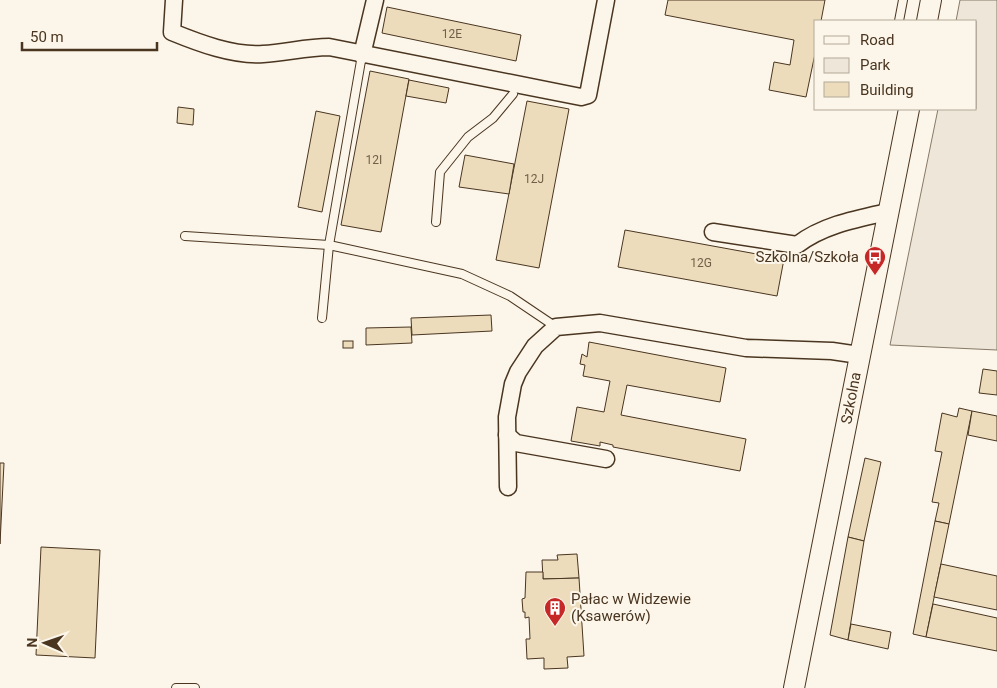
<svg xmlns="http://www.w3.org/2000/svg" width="997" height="688" font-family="Roboto,sans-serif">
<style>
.green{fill:#ede6d9;stroke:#887966}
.building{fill:#ecdcbc;stroke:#4a3520}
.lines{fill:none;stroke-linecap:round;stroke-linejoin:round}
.service-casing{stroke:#4a3520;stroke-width:10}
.minor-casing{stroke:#4a3520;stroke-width:19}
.tertiary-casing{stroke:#4a3520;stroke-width:22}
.service{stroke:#fbf6e9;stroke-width:8}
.minor{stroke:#fbf6e9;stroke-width:16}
.tertiary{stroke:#fbf6e9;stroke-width:20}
.labels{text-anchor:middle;stroke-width:4;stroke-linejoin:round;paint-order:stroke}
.number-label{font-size:12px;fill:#725f47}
.poi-label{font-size:15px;fill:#4a3520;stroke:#fbf6e9;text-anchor:end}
.street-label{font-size:15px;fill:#4a3520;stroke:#fbf6e9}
</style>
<rect width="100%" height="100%" fill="#fbf6e9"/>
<polygon class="green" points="960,0 997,0 997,350 890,345 938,109 976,109 976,21 956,21"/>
<g class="building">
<polygon points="668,0 825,0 821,21 816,21 816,49 806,97 769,90 774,62 790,65 794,40 665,15"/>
<polygon points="387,7 521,35 516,61 382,33"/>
<polygon points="370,71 409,79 381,232 341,225"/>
<polygon points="409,80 449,88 446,103 406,96"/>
<polygon points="527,101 569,109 539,268 496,260"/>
<polygon points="178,107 194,109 193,125 177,123"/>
<polygon points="316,111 340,116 322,212 298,207"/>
<polygon points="465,155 514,164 509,194 459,187"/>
<polygon points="625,230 784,259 777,296 618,267"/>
<polygon points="491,315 492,331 412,335 411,318"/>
<polygon points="411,327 412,343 366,345 366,328"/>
<rect x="343" y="341" width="10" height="7"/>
<polygon points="589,342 726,368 720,402 627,385 621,415 746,439 740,471 613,447 613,445 600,442 600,446 571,441 577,407 604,412 610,381 583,376 585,365 580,364 582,354 587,357"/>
<polygon points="983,369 997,371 997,395 979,393"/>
<polygon points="959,408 972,411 949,524 935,521 939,503 932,502 942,452 935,451 942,413 957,417"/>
<polygon points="972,411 997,416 997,441 968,435"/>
<polygon points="865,458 881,462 864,541 848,537"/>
<polygon points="0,463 4,463 0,544"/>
<polygon points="935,521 949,524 926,637 913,634"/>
<polygon points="848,537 864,541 848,640 830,635"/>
<polygon points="41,547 100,550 95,658 36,655"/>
<polygon points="577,554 579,578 543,579 542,560 558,560 557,555"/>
<polygon points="941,564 997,576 997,610 934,597"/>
<polygon points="526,572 543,572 543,579 579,578 584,656 567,657 568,668 544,669 544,658 527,659 526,639 530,639 529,617 525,618 525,612 523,612 522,599 525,598"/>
<polygon points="933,604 997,618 997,651 926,637"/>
<polygon points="851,624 891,632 888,649 848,640"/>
</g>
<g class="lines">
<g class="service-casing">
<g id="service">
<polyline points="899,21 903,0"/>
<polyline points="436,222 440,172 468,137 493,118 513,94"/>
<polyline points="185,236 329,245 462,274 510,296 556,327"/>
<polyline points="322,318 329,245 362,55"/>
<polyline points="176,688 195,688"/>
</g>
</g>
<g class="minor-casing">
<g id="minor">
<path d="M174,0L172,32C199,43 233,56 263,54C285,53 306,47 329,47L581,97L588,95L606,0"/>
<polyline points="362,55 375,0"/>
<path d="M713,232L797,245C823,225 856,219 888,212"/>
<polyline points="507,435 516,443 606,459"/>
<polyline points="508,487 507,417 513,384 518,372 535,346 556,327 600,323 746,348 832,351 859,355"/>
</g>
</g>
<g class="tertiary-casing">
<g id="tertiary">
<polyline points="927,21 931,0"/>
<polyline points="794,688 909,109"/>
</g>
</g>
<use href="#service" class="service"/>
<use href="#minor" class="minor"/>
<use href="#tertiary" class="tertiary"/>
</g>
<defs>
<g id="bus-pin" transform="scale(1.125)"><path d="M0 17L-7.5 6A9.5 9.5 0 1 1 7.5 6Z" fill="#c62828" stroke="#fbf6e9"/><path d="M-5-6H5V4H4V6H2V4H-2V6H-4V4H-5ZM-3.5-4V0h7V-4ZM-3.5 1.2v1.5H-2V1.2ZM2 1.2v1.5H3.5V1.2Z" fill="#fff"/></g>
<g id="building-pin" transform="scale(1.125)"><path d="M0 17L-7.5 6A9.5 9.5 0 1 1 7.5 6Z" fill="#c62828" stroke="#fbf6e9"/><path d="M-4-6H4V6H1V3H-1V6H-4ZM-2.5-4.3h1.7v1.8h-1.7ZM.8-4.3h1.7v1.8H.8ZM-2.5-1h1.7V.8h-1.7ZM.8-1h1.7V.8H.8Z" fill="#fff"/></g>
</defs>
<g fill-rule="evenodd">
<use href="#bus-pin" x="875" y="257"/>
<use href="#building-pin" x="555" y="608"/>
</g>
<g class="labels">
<g class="number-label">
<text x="452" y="38">12E</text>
<text x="374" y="164">12I</text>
<text x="534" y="183">12J</text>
<text x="701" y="267">12G</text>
</g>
<g class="poi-label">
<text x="859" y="262">Szkolna/Szkoła</text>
<text x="571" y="604" text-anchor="start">Pałac w Widzewie<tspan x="571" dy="17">(Ksawerów)</tspan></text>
</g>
<g class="street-label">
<text transform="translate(851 398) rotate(-79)" y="5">Szkolna</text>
</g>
</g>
<rect x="814" y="20" width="162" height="90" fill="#fbf6e9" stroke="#b4a999"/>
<rect x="824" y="36" width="25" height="8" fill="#fbf6e9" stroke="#b4a999"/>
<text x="860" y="45" font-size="15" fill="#4a3520">Road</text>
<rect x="824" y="58" width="25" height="15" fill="#ede6d9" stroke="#b4a999"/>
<text x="860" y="70" font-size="15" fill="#4a3520">Park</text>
<rect x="824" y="82" width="25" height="15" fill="#ecdcbc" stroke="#b4a999"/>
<text x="860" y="95" font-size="15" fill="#4a3520">Building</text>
<g transform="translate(45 643) rotate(272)" stroke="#fbf6e9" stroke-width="4" paint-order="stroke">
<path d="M0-4L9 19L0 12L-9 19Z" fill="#4a3520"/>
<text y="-8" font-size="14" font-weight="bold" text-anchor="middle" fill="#4a3520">N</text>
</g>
<path d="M22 42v8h135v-8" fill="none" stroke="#4a3520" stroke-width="2.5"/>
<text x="30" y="42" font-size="15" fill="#4a3520" stroke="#fbf6e9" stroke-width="4" paint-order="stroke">50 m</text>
</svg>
